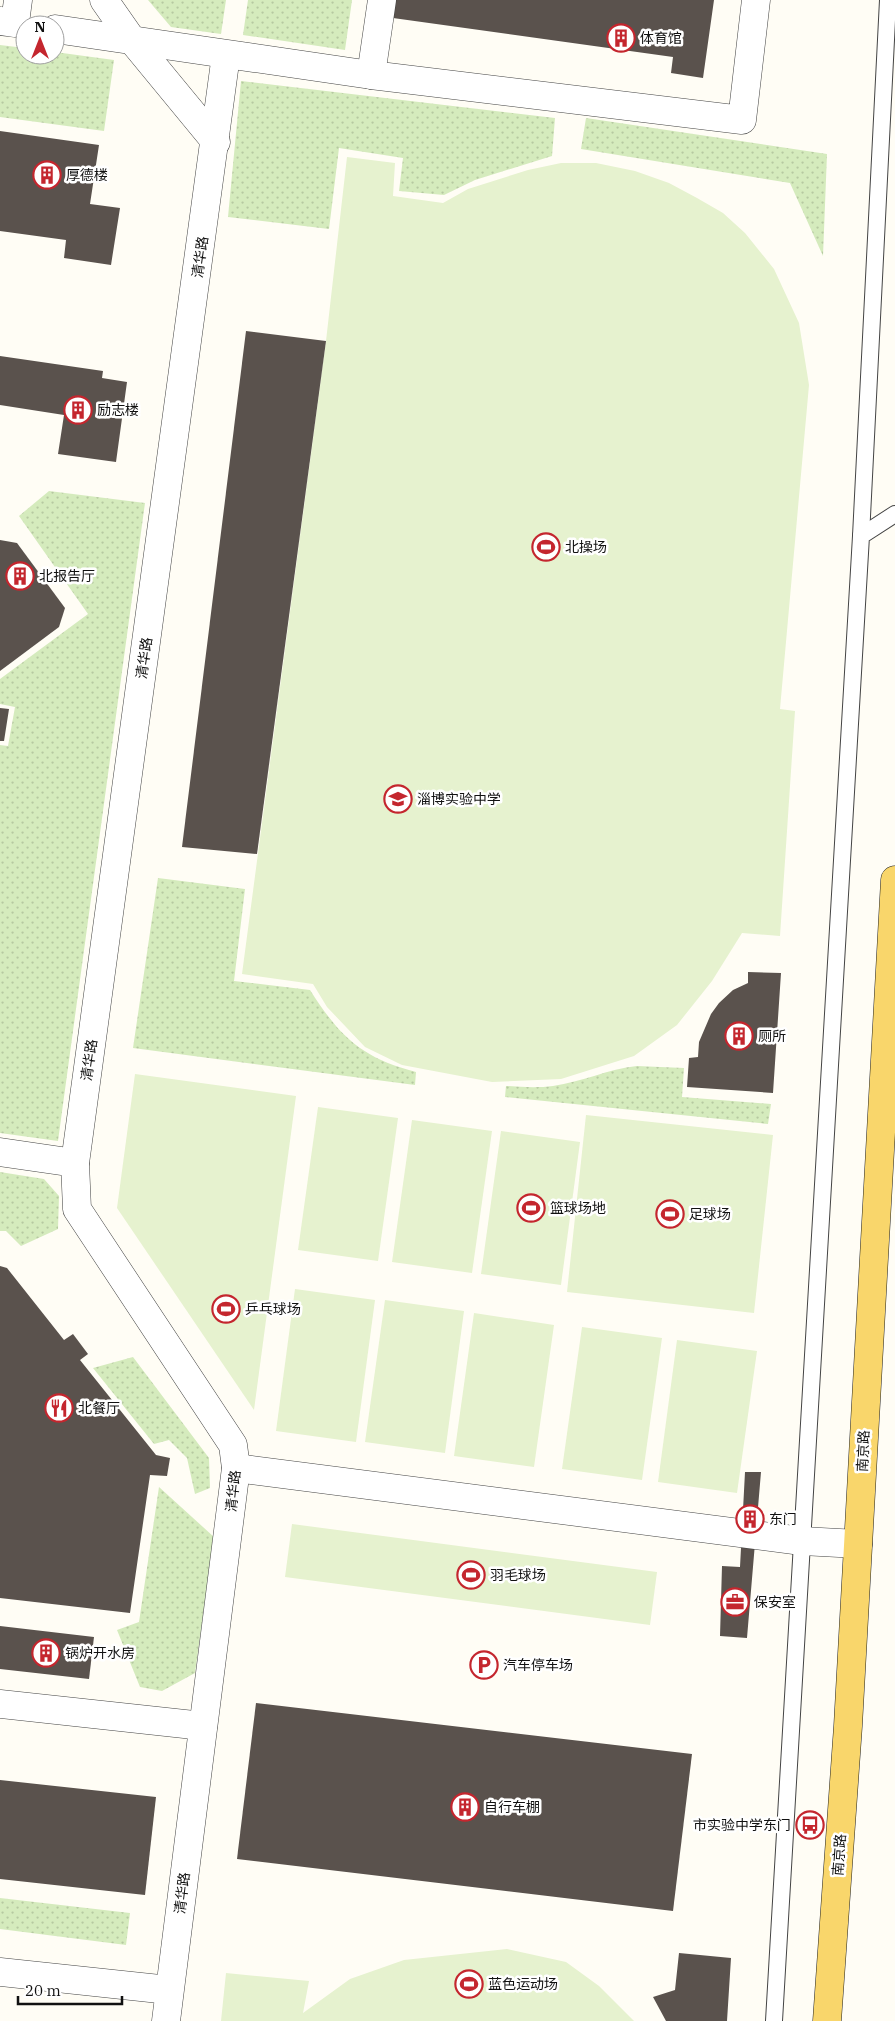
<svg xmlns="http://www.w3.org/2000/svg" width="895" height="2021" font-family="'IBM Plex Serif','Noto Sans SC',serif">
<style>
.grass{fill:url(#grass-dots)}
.pitch{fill:#e6f2cf}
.building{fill:#5a524d}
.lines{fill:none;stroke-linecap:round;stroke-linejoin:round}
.service-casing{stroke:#444;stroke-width:18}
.minor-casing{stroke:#444;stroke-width:29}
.primary-casing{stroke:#222;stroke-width:29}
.service{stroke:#fff;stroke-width:16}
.minor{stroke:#fff;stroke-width:28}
.primary{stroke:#f9d66b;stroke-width:28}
.labels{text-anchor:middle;stroke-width:5;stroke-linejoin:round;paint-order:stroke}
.poi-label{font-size:14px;fill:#111;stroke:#fff;text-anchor:start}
.street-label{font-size:14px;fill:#111;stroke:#fff}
</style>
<defs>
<pattern id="grass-dots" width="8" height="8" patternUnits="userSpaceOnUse" patternTransform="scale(1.25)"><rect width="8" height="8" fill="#d5ebbd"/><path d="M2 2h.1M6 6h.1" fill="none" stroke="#b6c8a1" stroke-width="1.8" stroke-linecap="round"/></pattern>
</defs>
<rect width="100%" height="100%" fill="#fffdf5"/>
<g class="grass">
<polygon points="148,0 226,0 221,34 171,27"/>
<polygon points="248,0 352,0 345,50 243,35"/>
<polygon points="0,45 25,48 25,55 55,55 55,52 114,60 104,131 0,117"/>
<polygon points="241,81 555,118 552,156 475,180 444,195 399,191 403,158 339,148 329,229 228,217"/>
<polygon points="586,118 827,154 823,256 790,183 581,149"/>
<polygon points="49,491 145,503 58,1141 0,1133 0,745 8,746 15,707 0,704 0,679 88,614 19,516"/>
<path d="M158,878L245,889L234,981L310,990C340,1037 362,1058 416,1072L415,1085L133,1048Z"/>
<path d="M637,1066L684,1068L682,1097L771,1104L768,1124L505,1097L506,1086C522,1087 538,1088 553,1086C582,1082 608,1069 637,1066Z"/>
<polygon points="0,1172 44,1179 59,1196 58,1229 21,1246 6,1231 0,1231"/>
<polygon points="133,1357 209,1458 210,1488 195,1494 187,1458 169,1440 154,1444 93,1368"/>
<polygon points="159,1487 214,1537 195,1673 162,1691 140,1687 117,1630 139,1622"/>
<polygon points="0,1898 130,1913 126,1945 0,1929"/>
</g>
<g class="pitch">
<polygon points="347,157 395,163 393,196 443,203 468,189 528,170 561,163 596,163 635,171 669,183 697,198 723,213 745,233 774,269 799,323 809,385 780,709 795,711 780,936 742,933 712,981 677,1025 634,1056 561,1079 492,1082 402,1065 365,1047 327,1007 313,984 242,974 326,341"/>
<polygon points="135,1074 296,1096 254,1410 117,1208"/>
<polygon points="318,1107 398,1118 378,1261 298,1250"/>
<polygon points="586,1115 773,1135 754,1313 567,1292"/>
<polygon points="412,1120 492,1131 472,1273 392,1262"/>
<polygon points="501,1131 580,1142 561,1285 481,1274"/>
<polygon points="295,1289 375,1300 356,1442 276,1431"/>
<polygon points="385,1300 464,1311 445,1453 365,1442"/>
<polygon points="474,1313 554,1325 534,1467 454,1456"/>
<polygon points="582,1327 662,1338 642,1480 562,1469"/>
<polygon points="677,1340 757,1351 737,1493 658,1482"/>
<polygon points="292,1524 657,1572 650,1625 285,1577"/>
<polygon points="507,1949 566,1962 599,1986 634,2021 221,2021 226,1973 309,1981 303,2013 350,1979 404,1960"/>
</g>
<g class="building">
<polygon points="395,0 714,0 703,78 671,73 673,57 393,18"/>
<polygon points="0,131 99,145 90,204 120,208 111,265 64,258 66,240 0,231"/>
<polygon points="246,331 326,341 257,854 182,847"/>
<polygon points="0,356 103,371 102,378 127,382 116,462 58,454 64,415 0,405"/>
<polygon points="0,540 17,543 65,608 59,627 0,671"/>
<polygon points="0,708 9,709 4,741 0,741"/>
<polygon points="748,972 781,973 773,1093 687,1087 689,1058 698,1057 699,1042 711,1014 719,1003 733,990 748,983"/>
<polygon points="0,1266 7,1268 64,1340 73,1334 88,1354 80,1360 156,1455 170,1458 167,1476 150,1475 130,1613 0,1598"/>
<polygon points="745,1472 761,1472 747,1638 720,1636 722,1566 740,1567"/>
<polygon points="0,1626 94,1637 89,1679 0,1669"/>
<polygon points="256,1703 692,1754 673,1911 237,1859"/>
<polygon points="0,1780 156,1797 145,1895 0,1879"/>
<polygon points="679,1953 731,1958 727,2021 666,2021 653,1997 675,1990"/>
</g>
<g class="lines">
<g class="service-casing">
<g id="service">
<polyline points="861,536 888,0"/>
<polyline points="774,2021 861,536 895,514"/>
</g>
</g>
<g class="minor-casing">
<g id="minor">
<polyline points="104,0 132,40 216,142"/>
<polyline points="0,21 15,23 18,0"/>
<polyline points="55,29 371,75 742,120 756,0"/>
<polyline points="371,75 382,0"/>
<polyline points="0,1152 75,1163"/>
<polyline points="236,1468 802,1541 858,1544"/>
<polyline points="0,1704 203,1726"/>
<polyline points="0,1972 169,1990"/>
<polyline points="166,2021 236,1468 233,1445 77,1209 75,1163 226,55"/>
</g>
</g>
<g class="primary-casing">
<polyline id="primary" points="827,2021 848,1726 895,880"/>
</g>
<use href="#service" class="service"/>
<use href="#minor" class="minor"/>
<use href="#primary" class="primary"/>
</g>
<defs>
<g id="building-ring" transform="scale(1.4375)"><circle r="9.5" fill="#fff" stroke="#c4262e" stroke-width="1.5"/><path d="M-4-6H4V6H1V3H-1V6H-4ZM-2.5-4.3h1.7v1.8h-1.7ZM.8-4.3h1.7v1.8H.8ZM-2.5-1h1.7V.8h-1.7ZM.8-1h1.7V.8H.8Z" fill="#c4262e"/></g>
<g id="stadium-ring" transform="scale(1.4375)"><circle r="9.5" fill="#fff" stroke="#c4262e" stroke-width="1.5"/><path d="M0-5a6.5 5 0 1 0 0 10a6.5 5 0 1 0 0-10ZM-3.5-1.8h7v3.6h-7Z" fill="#c4262e"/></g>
<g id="school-ring" transform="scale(1.4375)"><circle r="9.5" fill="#fff" stroke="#c4262e" stroke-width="1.5"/><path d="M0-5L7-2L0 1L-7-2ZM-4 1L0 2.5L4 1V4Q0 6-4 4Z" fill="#c4262e"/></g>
<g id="restaurant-ring" transform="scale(1.4375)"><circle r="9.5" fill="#fff" stroke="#c4262e" stroke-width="1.5"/><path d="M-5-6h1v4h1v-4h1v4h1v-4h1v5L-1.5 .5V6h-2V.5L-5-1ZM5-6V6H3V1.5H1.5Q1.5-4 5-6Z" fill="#c4262e"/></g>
<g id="office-ring" transform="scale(1.4375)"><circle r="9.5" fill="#fff" stroke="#c4262e" stroke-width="1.5"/><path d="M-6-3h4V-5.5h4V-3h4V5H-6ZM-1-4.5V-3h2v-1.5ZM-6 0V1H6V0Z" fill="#c4262e"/></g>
<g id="parking-ring" transform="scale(1.4375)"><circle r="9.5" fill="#fff" stroke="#c4262e" stroke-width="1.5"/><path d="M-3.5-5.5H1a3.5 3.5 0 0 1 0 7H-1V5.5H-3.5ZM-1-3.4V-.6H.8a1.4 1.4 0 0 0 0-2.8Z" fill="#c4262e"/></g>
<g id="bus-ring" transform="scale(1.4375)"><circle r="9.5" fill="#fff" stroke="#c4262e" stroke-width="1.5"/><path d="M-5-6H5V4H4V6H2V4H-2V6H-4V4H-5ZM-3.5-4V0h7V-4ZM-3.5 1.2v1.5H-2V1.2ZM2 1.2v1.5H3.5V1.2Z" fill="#c4262e"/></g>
</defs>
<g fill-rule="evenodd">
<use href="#building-ring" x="621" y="38"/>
<use href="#building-ring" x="47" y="175"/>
<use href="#building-ring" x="78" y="410"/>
<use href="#stadium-ring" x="546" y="547"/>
<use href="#building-ring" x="20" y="576"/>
<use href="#school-ring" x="398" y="799"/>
<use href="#building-ring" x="739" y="1036"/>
<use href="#stadium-ring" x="531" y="1208"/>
<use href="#stadium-ring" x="670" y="1214"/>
<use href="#stadium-ring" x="226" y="1309"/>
<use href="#restaurant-ring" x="59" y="1408"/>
<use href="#building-ring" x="750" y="1519"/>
<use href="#stadium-ring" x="471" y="1575"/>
<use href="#office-ring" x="735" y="1602"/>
<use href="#building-ring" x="46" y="1653"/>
<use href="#parking-ring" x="484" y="1665"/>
<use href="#building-ring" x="465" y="1807"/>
<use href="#bus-ring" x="810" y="1825"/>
<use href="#stadium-ring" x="469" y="1984"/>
</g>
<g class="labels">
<g class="poi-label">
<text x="640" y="43">体育馆</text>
<text x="66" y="180">厚德楼</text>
<text x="97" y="415">励志楼</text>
<text x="565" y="552">北操场</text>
<text x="39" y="581">北报告厅</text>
<text x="417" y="804">淄博实验中学</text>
<text x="758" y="1041">厕所</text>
<text x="550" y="1213">篮球场地</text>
<text x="689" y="1219">足球场</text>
<text x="245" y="1314">乒乓球场</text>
<text x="78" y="1413">北餐厅</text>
<text x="769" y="1524">东门</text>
<text x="490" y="1580">羽毛球场</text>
<text x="754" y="1607">保安室</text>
<text x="65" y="1658">锅炉开水房</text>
<text x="503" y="1670">汽车停车场</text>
<text x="484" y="1812">自行车棚</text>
<text x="791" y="1830" text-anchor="end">市实验中学东门</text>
<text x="488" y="1989">蓝色运动场</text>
</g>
<g class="street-label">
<text transform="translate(200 257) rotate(-82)" y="5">清华路</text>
<text transform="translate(144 658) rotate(-82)" y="5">清华路</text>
<text transform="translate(89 1060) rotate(-82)" y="5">清华路</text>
<text transform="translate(863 1451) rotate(-87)" y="5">南京路</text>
<text transform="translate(233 1491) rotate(-84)" y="5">清华路</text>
<text transform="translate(839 1855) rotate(-86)" y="5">南京路</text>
<text transform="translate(182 1893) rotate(-83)" y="5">清华路</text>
</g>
</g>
<g transform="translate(40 40)"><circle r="24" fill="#ffffff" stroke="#a0a0a0"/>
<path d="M0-4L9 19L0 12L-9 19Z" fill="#c4262e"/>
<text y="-8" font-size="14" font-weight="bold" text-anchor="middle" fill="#111111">N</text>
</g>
<path d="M18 1996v8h104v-8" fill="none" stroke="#111111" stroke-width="2.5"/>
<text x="25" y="1996" font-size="15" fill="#111111" stroke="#ffffff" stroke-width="4" paint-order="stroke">20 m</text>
</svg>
